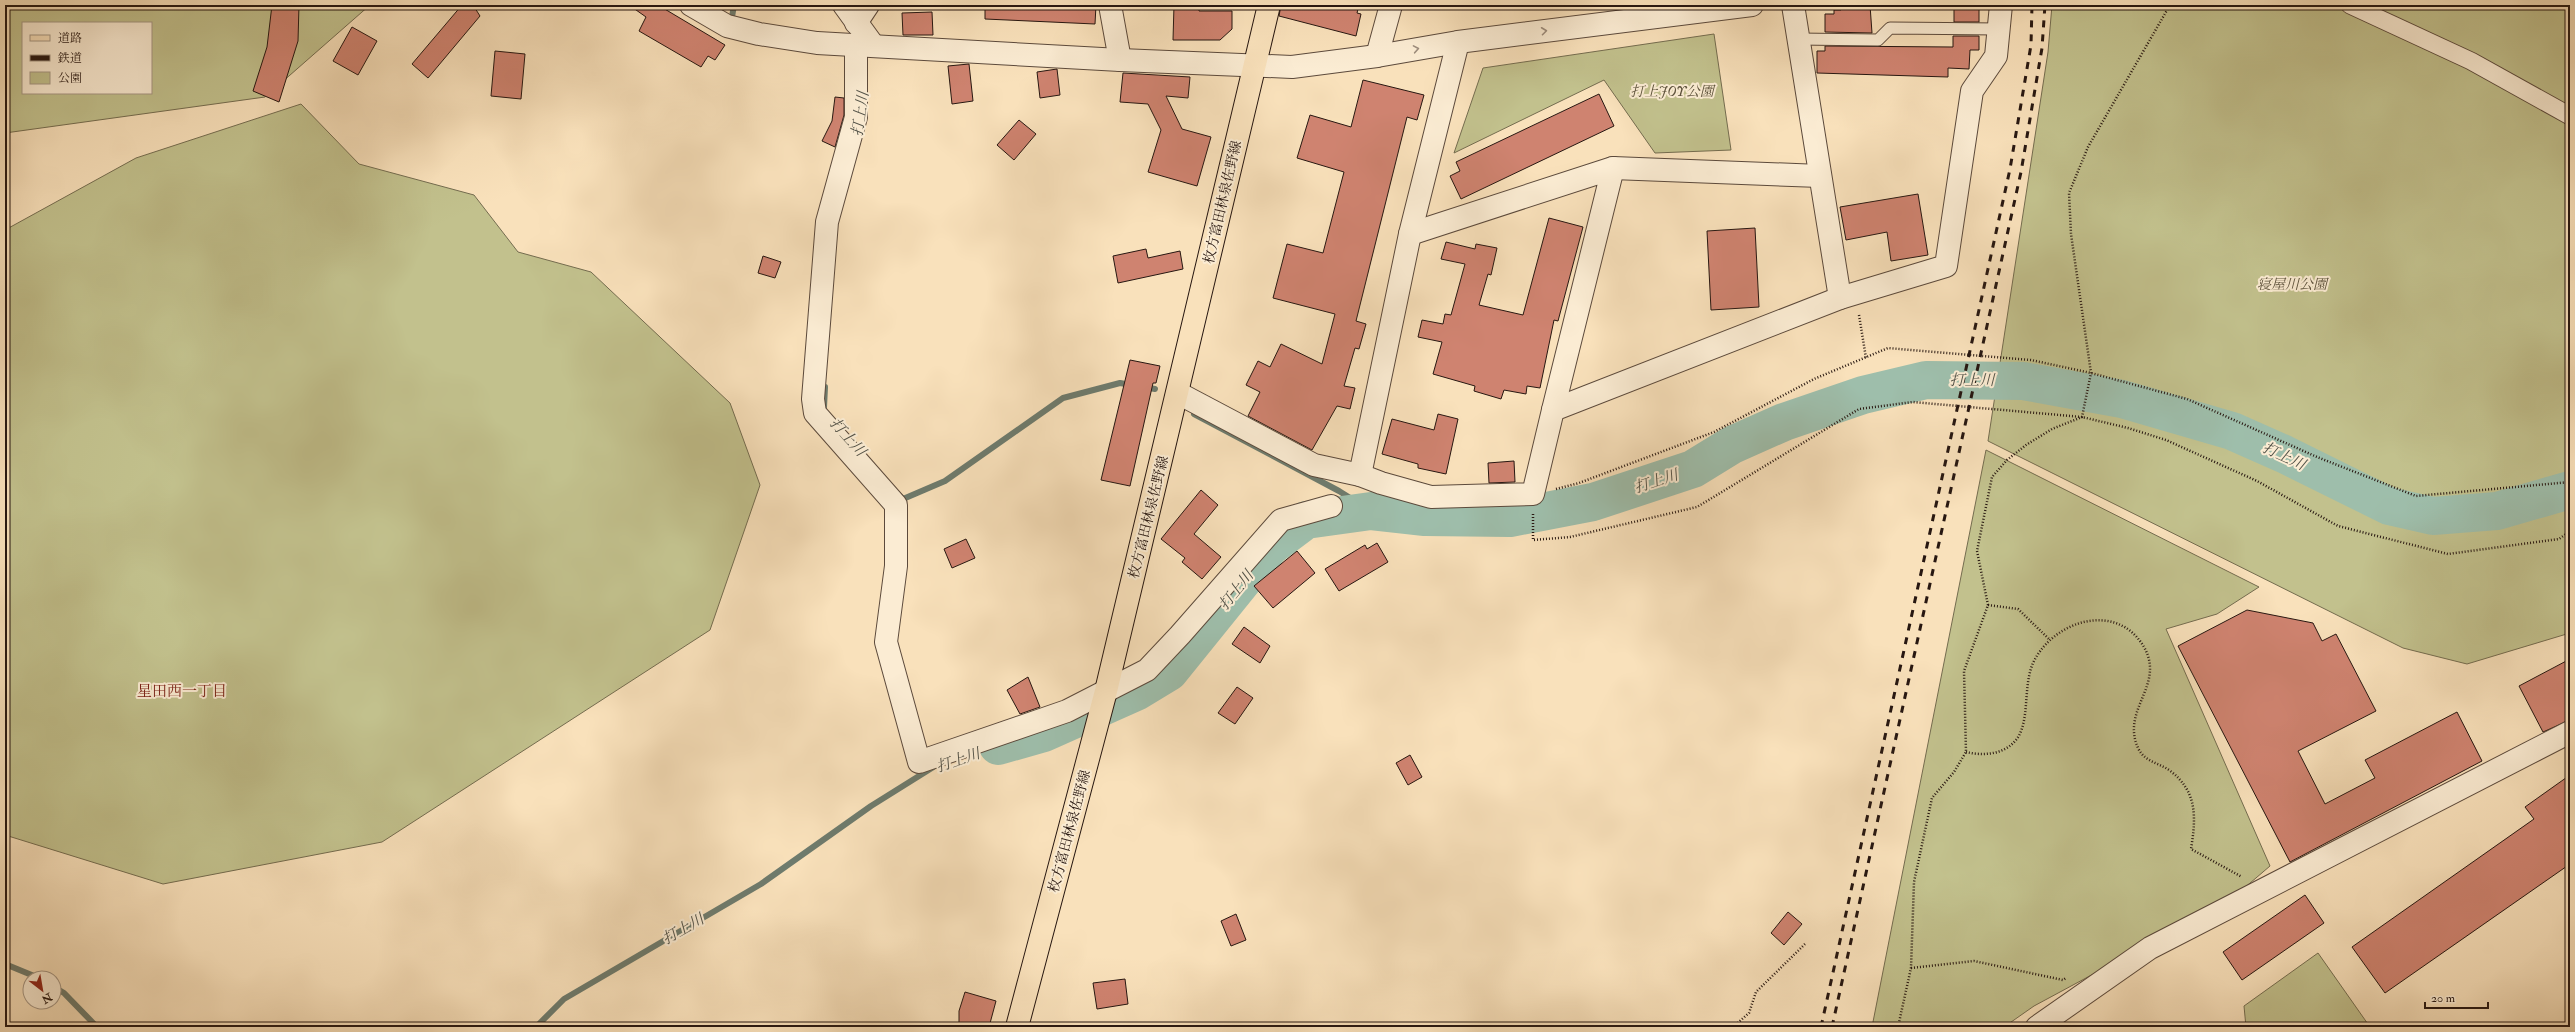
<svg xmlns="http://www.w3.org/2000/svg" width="2575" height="1032" font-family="'IM FELL Double Pica','Noto Serif JP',serif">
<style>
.green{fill:#c2c18d;stroke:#746c4f;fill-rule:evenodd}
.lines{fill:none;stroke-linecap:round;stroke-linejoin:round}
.stream{stroke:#6e7b6d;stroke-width:6}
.river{stroke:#9ebeab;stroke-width:38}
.building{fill:#cf8370;stroke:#271711}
.service-casing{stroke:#5c4a3c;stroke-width:13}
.pedestrian-casing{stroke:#5c4a3c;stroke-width:19}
.minor-casing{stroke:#5c4a3c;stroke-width:24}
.tertiary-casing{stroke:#5c4a3c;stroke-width:24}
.primary-casing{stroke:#271711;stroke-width:24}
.path{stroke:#271711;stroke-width:2.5;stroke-dasharray:1 2;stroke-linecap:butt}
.service{stroke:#fbecd3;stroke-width:11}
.pedestrian{stroke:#fbecd3;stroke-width:17}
.minor{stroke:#fbecd3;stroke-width:22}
.tertiary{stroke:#fbecd3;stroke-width:22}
.primary{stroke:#f9e1bb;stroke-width:22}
.rail{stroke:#271711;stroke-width:3;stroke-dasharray:7 7;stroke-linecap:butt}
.oneway{stroke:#9c8c7c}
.labels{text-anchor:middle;stroke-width:4;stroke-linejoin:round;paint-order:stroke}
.park-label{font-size:14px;font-style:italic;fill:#5d523c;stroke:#fbecd3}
.street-label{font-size:14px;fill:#271711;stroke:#fbecd3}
.water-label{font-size:15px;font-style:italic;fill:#515147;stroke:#fbecd3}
.neighbourhood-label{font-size:15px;fill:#7a1f14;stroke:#fbecd3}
</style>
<rect width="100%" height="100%" fill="#f9e1bb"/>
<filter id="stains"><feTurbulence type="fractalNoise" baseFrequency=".005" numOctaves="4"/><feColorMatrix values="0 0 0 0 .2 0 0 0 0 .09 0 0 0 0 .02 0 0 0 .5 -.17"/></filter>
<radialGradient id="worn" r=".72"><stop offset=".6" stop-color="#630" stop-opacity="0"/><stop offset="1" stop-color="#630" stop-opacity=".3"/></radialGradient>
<g class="green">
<path d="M5,5H370L265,97L5,133ZM23,23H151V93H23Z"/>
<polygon points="2052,5 2570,5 2570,633 2467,664 2403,648 1988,441 2048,52"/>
<polygon points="1714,34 1731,150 1655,153 1604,80 1454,153 1483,68"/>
<polygon points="301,104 359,164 474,195 518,252 591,272 730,403 760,485 710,630 382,842 163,884 5,835 5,230 136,158"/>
<polygon points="1986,450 2259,587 2217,614 2166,629 2270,866 2229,901 2034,1006 2004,1027 1872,1027"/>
<polygon points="2318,953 2370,1027 2246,1027 2244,1006"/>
</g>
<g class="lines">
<g class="stream">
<polyline points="732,17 734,5"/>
<polyline points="1144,387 1155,389"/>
<polyline points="824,407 825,387"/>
<polyline points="1194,414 1339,491 1371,511"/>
<polyline points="900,496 903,499 945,481 1063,398 1120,383 1131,385"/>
<polyline points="5,964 39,978"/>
<polyline points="54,987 64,993 97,1027"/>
<polyline points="536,1027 564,999 761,884 871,806 935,766"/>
</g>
<polyline class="river" points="998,746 1044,733 1136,692 1169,672 1270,547 1306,520 1371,511 1425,517 1510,518 1593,502 1693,469 1732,445 1784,422 1863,395 1926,380 2023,381 2122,399 2232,431 2284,454 2389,506 2433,516 2497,511 2570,490"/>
</g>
<g class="building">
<polygon points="272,5 299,5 298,41 279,102 253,91 267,47"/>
<polygon points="462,5 473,5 480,16 428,78 412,64"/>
<polygon points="629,5 658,5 725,45 715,60 708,56 701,67 639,31 646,17"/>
<polygon points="985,5 1096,5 1095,24 985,19"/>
<polygon points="1174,5 1199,5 1199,11 1232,11 1232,29 1220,40 1173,40"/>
<polygon points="1281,5 1359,5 1357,13 1361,14 1356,36 1279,16"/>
<polygon points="1842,5 1870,5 1872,33 1825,32 1825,14 1834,14 1834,10 1841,10"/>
<rect x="1954" y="5" width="25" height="17"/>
<polygon points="932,12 933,35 903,35 902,13"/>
<polygon points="352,27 377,41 358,75 333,61"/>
<polygon points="1953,36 1979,36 1979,50 1970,50 1969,69 1948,68 1948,77 1817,73 1817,51 1825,51 1825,46 1953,47"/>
<polygon points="495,51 525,54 521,99 491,96"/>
<polygon points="969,64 973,101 952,104 948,66"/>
<polygon points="1057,69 1060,95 1040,98 1037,72"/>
<polygon points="1123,73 1190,77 1188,98 1166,96 1182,129 1211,137 1197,186 1148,172 1161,130 1148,104 1120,102"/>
<polygon points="1363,80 1424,95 1417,120 1407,117 1356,321 1366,324 1359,349 1355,348 1344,386 1355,388 1350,409 1337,406 1312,450 1248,416 1260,392 1246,385 1258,361 1270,367 1281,344 1322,364 1335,314 1273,298 1287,244 1323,253 1344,172 1297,158 1310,115 1351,127"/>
<polygon points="1599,94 1614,126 1461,199 1450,176 1460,171 1456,162"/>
<polygon points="835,97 844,98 844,115 835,147 822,141 832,121"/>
<polygon points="1019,120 1036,134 1014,160 997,145"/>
<polygon points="1918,194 1928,255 1891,261 1887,232 1846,240 1840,207"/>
<polygon points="1549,218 1583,227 1558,321 1554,320 1540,388 1527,386 1526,394 1504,390 1501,399 1474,391 1475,386 1433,374 1442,342 1418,337 1422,320 1443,324 1445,314 1451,315 1465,264 1441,259 1446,242 1475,249 1476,244 1497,248 1491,275 1488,274 1479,305 1523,315"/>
<polygon points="1755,228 1759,307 1711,310 1707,231"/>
<polygon points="1146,249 1148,258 1180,251 1183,269 1118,283 1113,256"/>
<polygon points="763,256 781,262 775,278 758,273"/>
<polygon points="1130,360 1160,366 1156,383 1153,383 1130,486 1101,480"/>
<polygon points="1438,414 1458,419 1446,474 1418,468 1418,464 1382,454 1392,419 1434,430"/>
<polygon points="1514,461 1515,482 1489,483 1488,463"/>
<polygon points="1201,490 1218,505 1194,534 1221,557 1202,579 1182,562 1185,558 1161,539"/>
<polygon points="966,539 975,558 952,568 944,549"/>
<polygon points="1377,543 1388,562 1339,591 1325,569 1365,545 1367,549"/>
<polygon points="1297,551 1315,573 1273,608 1254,586"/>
<polygon points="2247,610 2313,623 2322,641 2336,634 2376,711 2298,751 2325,804 2375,778 2365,760 2457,712 2482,761 2290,862 2178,646"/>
<polygon points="1244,627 1270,646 1260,663 1232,644"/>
<polygon points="2570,659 2570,720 2543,732 2519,686"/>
<polygon points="1028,677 1040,707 1020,714 1007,690"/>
<polygon points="1237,687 1253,698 1235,724 1218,713"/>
<polygon points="1410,755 1422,777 1408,785 1396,763"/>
<polygon points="2570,775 2570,864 2385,993 2352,947 2534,819 2525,807"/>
<polygon points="2305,895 2324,923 2242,980 2223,952"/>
<polygon points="1788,912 1802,924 1784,945 1771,933"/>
<polygon points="1236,914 1246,940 1231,946 1221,921"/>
<polygon points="1125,979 1128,1004 1097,1009 1093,983"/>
<polygon points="965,992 996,1001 989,1027 959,1027 959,1011"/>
</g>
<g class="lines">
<g class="service-casing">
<polyline id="service" points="1798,39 1878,40 1890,28 1999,29"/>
</g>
<g class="pedestrian-casing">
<polyline id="pedestrian" points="2350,5 2471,61 2570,116"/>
</g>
<g class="minor-casing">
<g id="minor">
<polyline points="844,5 873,45"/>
<polyline points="1110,5 1120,60"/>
<polyline points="1793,5 1840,298"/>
<polyline points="856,23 868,5"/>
<polyline points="856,44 856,117 827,222 813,399 815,413 896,505 896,566 886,642 919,762 1067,711 1147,670 1180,635 1281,520 1331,506"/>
<polyline points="1613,168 1820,176"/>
<polyline points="1410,234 1613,168 1553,410"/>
<polyline points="1178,393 1314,465 1360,475 1410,234 1458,42"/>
<polyline points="1360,475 1381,483 1431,497 1533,494 1553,410 1840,298 1946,266 1972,91 1996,56 2001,5"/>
</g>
</g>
<g class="tertiary-casing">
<g id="tertiary">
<polyline points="691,5 727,26 759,34 817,43 1120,60 1292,67 1377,56 1458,42 1752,5"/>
<polyline points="1377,56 1391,5"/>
<polyline points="2037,1027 2150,948 2570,732"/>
</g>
</g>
<g class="primary-casing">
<polyline id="primary" points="1017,1027 1106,691 1269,5"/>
</g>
<g class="path">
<polyline points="1859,315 1866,358"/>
<polyline points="1556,489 1579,483 1714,432 1814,379 1888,348 2031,360 2091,373 2187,399 2317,457 2416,496 2570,482"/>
<polyline points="1533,514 1533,540 1570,537 1697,507 1859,409 1913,402 2082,417 2128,428 2166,440 2257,481 2338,526 2448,554 2559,539 2570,531"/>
<polyline points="1988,605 2018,609 2050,640"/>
<path d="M1966,752C1982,756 2004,755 2016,740C2031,721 2022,685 2034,661C2055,620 2117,601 2144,647C2166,686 2119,710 2139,750C2146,762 2159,763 2169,770C2198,791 2196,818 2191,849L2242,877"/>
<polyline points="1911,968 1974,961 2063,980 2066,978"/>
<polyline points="1733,1027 1749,1013 1756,992 1805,944"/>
<polyline points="1898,1027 1911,968 1914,882 1932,798 1954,772 1966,752 1964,671 1988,605 1977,551 1992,477 2007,460 2026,445 2052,429 2082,417 2091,373 2071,234 2069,193 2088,147 2170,5"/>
</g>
<use href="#service" class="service"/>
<use href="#pedestrian" class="pedestrian"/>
<use href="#minor" class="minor"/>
<use href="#tertiary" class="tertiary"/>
<use href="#primary" class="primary"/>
<g class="rail">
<polyline points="1821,1027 2010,169 2031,45 2032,5"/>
<polyline points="1832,1027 2021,172 2042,48 2045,5"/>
</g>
</g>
<defs><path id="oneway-chevron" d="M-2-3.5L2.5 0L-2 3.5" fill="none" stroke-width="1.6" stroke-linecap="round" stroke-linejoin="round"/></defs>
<g class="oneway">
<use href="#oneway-chevron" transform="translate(1544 31) rotate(-7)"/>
<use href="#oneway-chevron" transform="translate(1416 49) rotate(-10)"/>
</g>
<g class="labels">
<g class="park-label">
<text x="1672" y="96">打上JOY公園</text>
<text x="2292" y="289">寝屋川公園</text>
</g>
<g class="street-label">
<text transform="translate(1222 202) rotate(-77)" y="5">枚方富田林泉佐野線</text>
<text transform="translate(1148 517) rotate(-76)" y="5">枚方富田林泉佐野線</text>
<text transform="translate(1069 831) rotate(-75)" y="5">枚方富田林泉佐野線</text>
</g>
<g class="water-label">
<text transform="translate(860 114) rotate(-82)" y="5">打上川</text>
<text x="1972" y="385">打上川</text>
<text transform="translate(848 437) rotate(48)" y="5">打上川</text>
<text transform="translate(2284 456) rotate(25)" y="5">打上川</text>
<text transform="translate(1656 481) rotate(-18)" y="5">打上川</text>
<text transform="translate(1236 590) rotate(-51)" y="5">打上川</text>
<text transform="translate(958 760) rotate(-19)" y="5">打上川</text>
<text transform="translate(683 929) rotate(-30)" y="5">打上川</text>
</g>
<g class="neighbourhood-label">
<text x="182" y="696">星田西一丁目</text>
</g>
</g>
<rect width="2575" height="1032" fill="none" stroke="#f9e1bb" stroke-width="20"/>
<rect x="6" y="6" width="2563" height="1020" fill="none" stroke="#271711" stroke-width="2"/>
<rect x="10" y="10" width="2555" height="1012" fill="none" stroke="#271711"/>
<rect x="22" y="22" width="130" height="72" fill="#fbecd3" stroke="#a69785"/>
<rect x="30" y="35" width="20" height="6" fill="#f9e1bb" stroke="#a69785"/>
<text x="58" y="42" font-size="12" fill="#271711">道路</text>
<rect x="30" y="55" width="20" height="6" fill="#271711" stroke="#a69785"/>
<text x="58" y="62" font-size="12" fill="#271711">鉄道</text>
<rect x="30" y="72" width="20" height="12" fill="#c2c18d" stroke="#a69785"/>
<text x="58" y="82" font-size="12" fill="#271711">公園</text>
<g transform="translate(42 990) rotate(149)"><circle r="19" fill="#fbecd3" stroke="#a69785"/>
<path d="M0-3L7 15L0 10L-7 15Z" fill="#8f2418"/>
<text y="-6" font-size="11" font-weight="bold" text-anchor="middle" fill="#271711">N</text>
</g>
<path d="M2425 1002v6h63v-6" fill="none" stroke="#271711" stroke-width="2"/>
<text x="2431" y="1002" font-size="12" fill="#271711" stroke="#fbecd3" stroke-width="3" paint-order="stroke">20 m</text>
<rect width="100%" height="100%" filter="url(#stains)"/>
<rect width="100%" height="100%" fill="url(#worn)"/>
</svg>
